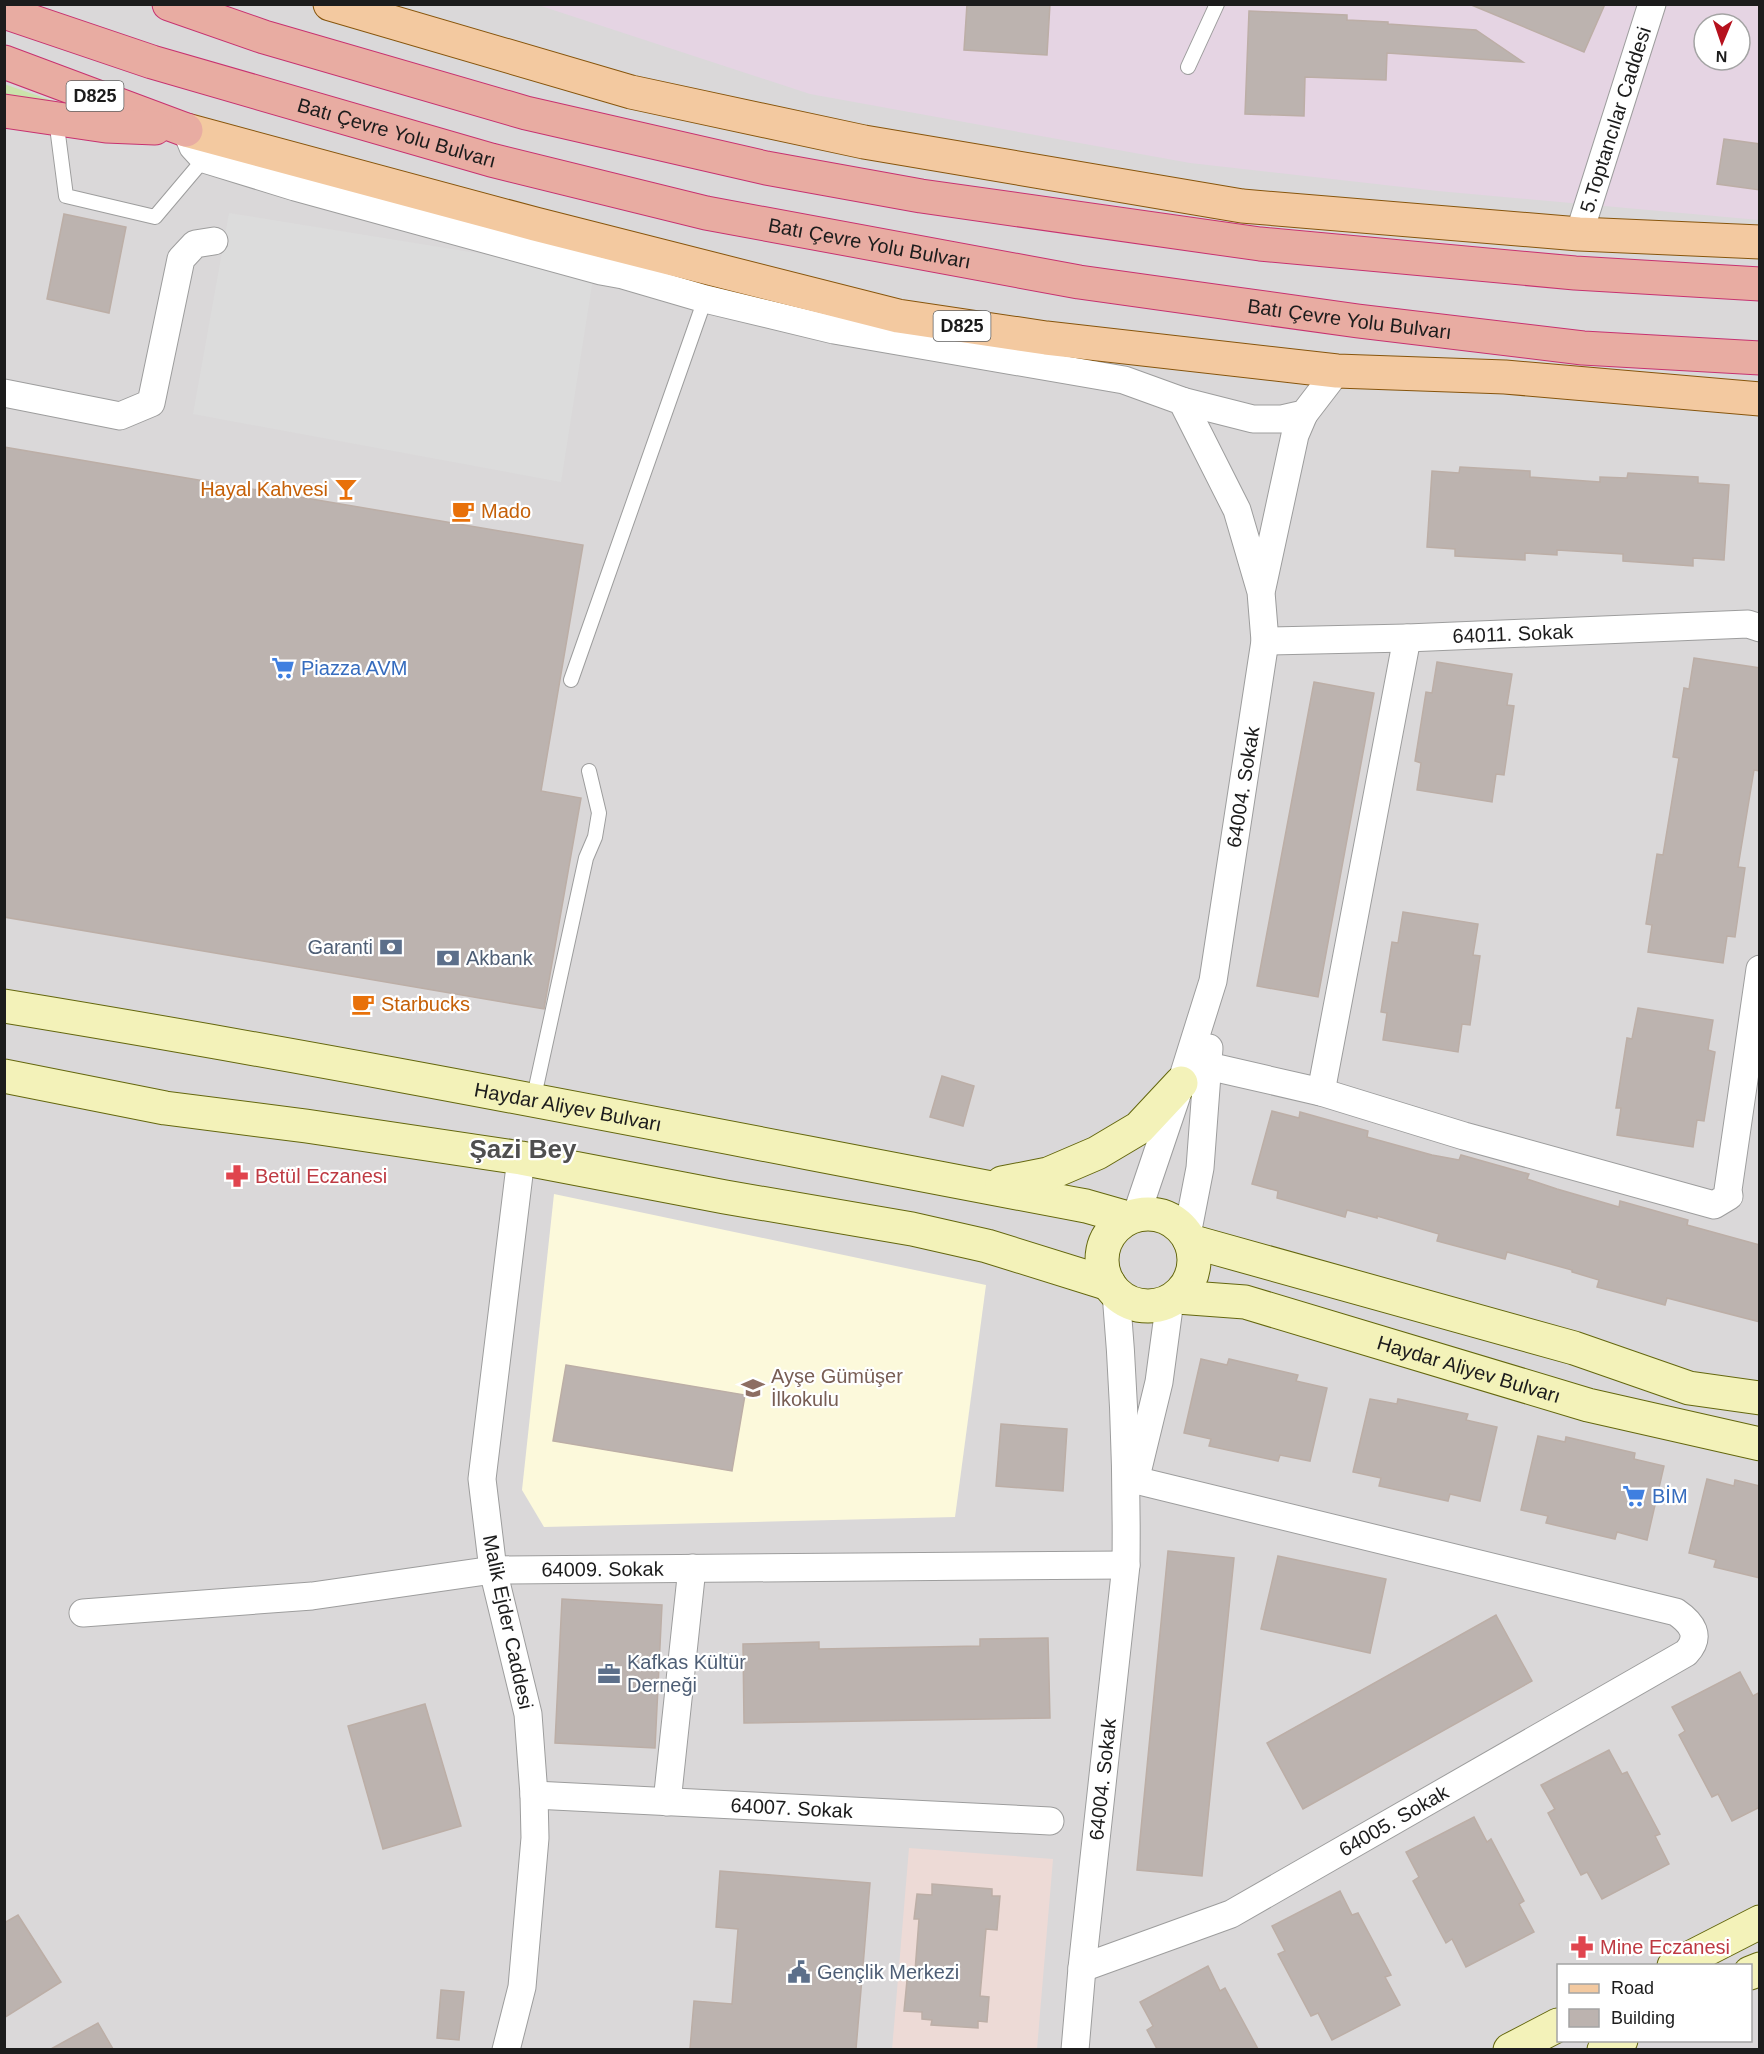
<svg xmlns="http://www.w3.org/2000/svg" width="1764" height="2054" font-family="Arial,sans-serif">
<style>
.residential{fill:#dad8d9;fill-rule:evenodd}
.industrial{fill:#e5d4e3;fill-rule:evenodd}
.education{fill:#fcf9db}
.military{fill:#eddad6}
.grass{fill:#cbe3ab}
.parking{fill:#dcdcdc}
.building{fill:#bcb3af;stroke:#bcaea6;stroke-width:1.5}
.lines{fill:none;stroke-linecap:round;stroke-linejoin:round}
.service-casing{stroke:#9d9d9d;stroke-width:16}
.minor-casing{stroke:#9d9d9d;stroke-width:29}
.secondary-casing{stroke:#64670e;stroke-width:35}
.primary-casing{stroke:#87550c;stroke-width:35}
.trunk-casing{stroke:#c73270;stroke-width:35}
.service{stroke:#fff;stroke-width:14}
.minor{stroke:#fff;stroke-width:27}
.secondary{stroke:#f3f2b9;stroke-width:33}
.primary{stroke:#f3c9a0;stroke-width:33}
.trunk{stroke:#e8aca2;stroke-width:33}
.labels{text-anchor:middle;stroke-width:4.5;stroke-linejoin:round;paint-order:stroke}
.shield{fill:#fff;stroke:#606060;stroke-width:1.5}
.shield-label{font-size:18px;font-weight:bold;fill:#1c1c1c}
.street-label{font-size:20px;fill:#1c1c1c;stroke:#fff}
.food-label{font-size:20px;fill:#c56008;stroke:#fff;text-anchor:start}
.shop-label{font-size:20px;fill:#366cbe;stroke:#fff;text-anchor:start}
.service-label{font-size:20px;fill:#4e5e75;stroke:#fff;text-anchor:start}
.health-label{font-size:20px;fill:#be3a42;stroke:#fff;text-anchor:start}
.education-label{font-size:20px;fill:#785e54;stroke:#fff;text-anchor:start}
.district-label{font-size:26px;font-weight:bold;fill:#4f4f4f;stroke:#fff}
</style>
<rect width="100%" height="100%" fill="#ece8e2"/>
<path class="residential" d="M5,5H1759V2049H5ZM1704,24H1740V60H1704ZM1558,1966H1750V2040H1558Z"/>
<path class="industrial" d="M538,5H1759V220L1438,191L1190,163L810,94ZM1704,24H1740V60H1704Z"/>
<polygon class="education" points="554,1194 986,1285 955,1517 544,1527 522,1490"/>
<polygon class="military" points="909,1848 1053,1859 1037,2049 892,2050"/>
<polygon class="grass" points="4,84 59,103 5,96"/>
<polygon class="parking" points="229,213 594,272 561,482 193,414"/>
<g class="building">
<polygon points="967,4 1050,4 1047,55 964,50"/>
<polygon points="1469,4 1605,4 1584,52"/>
<polygon points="1249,11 1347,15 1347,20 1388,22 1388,24 1476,30 1523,62 1387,53 1386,80 1305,77 1304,116 1245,114"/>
<polygon points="1724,139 1760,144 1760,190 1717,184"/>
<polygon points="64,214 126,227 109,313 47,299"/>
<polygon points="4,447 583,545 541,791 581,798 544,1009 4,917"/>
<polygon points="1460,467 1530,471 1530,477 1600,482 1600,477 1627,478 1628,473 1698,477 1698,483 1729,485 1724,560 1693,558 1693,566 1623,561 1623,554 1557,550 1557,555 1525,553 1525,560 1455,556 1455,549 1427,547 1432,471 1459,473"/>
<polygon points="1694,658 1760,668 1760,771 1754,770 1738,867 1745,868 1735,937 1727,936 1723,963 1648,952 1652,925 1646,924 1657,854 1663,855 1679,758 1673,757 1684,688 1689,689"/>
<polygon points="1437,662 1512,674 1507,705 1514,706 1504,775 1496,774 1492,802 1417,790 1421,763 1415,761 1426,692 1432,693"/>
<polygon points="1314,682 1374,693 1318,997 1257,986"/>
<polygon points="1403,912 1478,924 1473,955 1480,956 1470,1025 1462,1024 1458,1052 1383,1040 1387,1013 1381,1012 1392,942 1398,943"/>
<polygon points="1638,1008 1713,1020 1708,1050 1715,1052 1704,1121 1697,1120 1693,1147 1617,1135 1621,1108 1616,1108 1627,1038 1632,1039"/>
<polygon points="942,1076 974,1086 963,1126 930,1117"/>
<polygon points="1272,1111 1299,1118 1300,1112 1368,1131 1367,1137 1432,1155 1459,1160 1461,1155 1529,1174 1527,1179 1557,1189 1619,1207 1620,1201 1688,1220 1687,1225 1760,1245 1760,1322 1667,1298 1665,1305 1597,1287 1599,1280 1572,1272 1572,1270 1507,1252 1505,1259 1437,1241 1439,1234 1377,1216 1377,1218 1347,1210 1345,1217 1277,1198 1278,1191 1252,1184"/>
<polygon points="1201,1359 1227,1365 1229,1359 1298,1375 1296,1381 1327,1388 1310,1461 1280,1455 1278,1461 1209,1446 1211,1439 1184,1433"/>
<polygon points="566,1365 745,1395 732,1471 553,1441"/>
<polygon points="1370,1399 1397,1404 1398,1399 1468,1414 1466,1420 1497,1427 1480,1501 1450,1494 1448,1501 1379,1486 1381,1478 1353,1472"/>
<polygon points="1001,1424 1067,1429 1063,1491 996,1486"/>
<polygon points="1538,1436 1565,1442 1566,1437 1635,1453 1634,1459 1664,1466 1647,1540 1617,1532 1615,1539 1546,1523 1548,1516 1521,1510"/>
<polygon points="1707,1479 1734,1486 1735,1480 1760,1486 1760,1578 1714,1567 1716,1560 1689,1553"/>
<polygon points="1168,1551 1234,1558 1202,1876 1137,1870"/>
<polygon points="1278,1556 1386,1579 1370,1653 1261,1629"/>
<polygon points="562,1599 662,1605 655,1748 555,1743"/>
<polygon points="1496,1615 1532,1681 1303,1809 1267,1743"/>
<polygon points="1048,1638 1050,1718 744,1723 743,1644 819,1642 819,1649 980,1646 980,1639"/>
<polygon points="1740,1672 1753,1696 1760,1692 1760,1807 1732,1821 1718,1794 1712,1797 1679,1735 1685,1731 1672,1707"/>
<polygon points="425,1704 461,1826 383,1849 348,1726"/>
<polygon points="1609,1750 1622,1774 1627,1772 1660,1834 1655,1836 1669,1864 1602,1899 1587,1872 1581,1875 1548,1813 1555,1809 1541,1785"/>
<polygon points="1474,1817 1487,1842 1491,1839 1524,1901 1519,1904 1534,1932 1466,1967 1452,1939 1446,1943 1413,1881 1419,1877 1406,1852"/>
<polygon points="720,1871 870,1883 856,2049 690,2049 694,2001 732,2004 738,1929 716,1927"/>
<polygon points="932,1884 992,1889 992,1896 1000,1896 997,1930 986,1929 980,1996 989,1997 987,2022 978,2021 978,2028 931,2025 932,2020 922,2019 922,2012 904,2011 908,1970 915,1971 919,1919 914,1919 917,1894 932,1895"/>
<polygon points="1340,1891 1352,1915 1358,1913 1391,1975 1385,1977 1400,2005 1332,2040 1318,2013 1311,2016 1278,1954 1285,1951 1272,1926"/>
<polygon points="18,1915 61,1982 4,2018 4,1923"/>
<polygon points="1208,1966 1220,1991 1225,1988 1258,2049 1157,2049 1147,2030 1153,2026 1140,2002"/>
<polygon points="441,1990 464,1992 459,2040 437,2038"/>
<polygon points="98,2023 113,2049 51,2049"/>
</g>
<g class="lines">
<g class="service-casing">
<g id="service">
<polyline points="1188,67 1217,4"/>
<polyline points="56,119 66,196 155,217 204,159"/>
<polyline points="571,680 705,299"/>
<polyline points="533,1101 586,858 595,837 599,813 589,771"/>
</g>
</g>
<g class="minor-casing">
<g id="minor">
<polyline points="186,130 193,147 204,159 295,187 601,271 623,275 705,299 834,330 1124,380 1182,401 1237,510 1261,592 1265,641 1213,981 1181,1083 1136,1216"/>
<path id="s1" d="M1579,234L1652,4"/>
<polyline points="4,393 120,416 151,403 181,259 195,244 214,241"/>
<polyline points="1182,401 1253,419 1282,419 1304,414 1337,371"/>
<polyline points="1262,588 1295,435 1304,414"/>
<path id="s2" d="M1265,641L1407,638L1748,624L1760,628"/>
<polyline points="1208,1066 1321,1092 1464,1136 1714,1205 1729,1196 1728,1190 1760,969"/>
<polyline points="1321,1092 1407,638"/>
<polyline points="1187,1235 1200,1168 1209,1048"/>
<polyline points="1135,1481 1159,1382 1170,1300"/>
<path id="s3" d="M83,1613L312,1596L493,1570L1126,1565"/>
<path id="s4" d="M534,1795L1050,1821"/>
<polyline points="667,1802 692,1568"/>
<path id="s5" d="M1082,1968L1231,1914L1686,1653C1702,1636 1692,1623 1676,1612L1135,1480"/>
<polyline points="506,2050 522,1987 535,1838 534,1795 528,1714 493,1570 482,1479 521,1158"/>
<path id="s6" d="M1075,2050L1082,1968L1126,1565C1127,1474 1124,1383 1116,1293"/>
</g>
</g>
<g class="secondary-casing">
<g id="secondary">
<path id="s7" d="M4,1006C366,1065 726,1138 1086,1206L1128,1218"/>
<polyline points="4,1076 165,1108 306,1126 521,1158 725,1197 912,1229 987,1246 1109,1284"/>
<polyline points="1002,1183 1048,1174 1097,1153 1139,1128 1181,1083"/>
<circle cx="1148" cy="1260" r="46"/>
<polyline points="1190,1241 1574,1348 1689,1388 1760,1398"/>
<path id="s8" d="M1177,1297L1245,1302L1588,1405L1760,1444"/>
<polyline points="1674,1966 1760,1922"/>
<polyline points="1750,1973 1760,1969"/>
<polyline points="1510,2050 1558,2025"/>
<polyline points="1604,2050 1621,2040"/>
</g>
</g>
<g class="primary-casing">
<g id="primary">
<polyline points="330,4 631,92 864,142 1242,206 1579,234 1760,242"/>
<polyline points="186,130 535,224 898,316 1046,338 1337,371 1505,377 1760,399"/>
</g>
</g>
<g class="trunk-casing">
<g id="trunk">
<polyline points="169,4 264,37 526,113 766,168 921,196 1260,244 1575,273 1760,284"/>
<path id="s9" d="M4,12L152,62L491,160L706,213L1079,282L1222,302L1358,321L1583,348L1760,358"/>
<polyline points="4,62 186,130"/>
<polyline points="4,111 106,126 155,128"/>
</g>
</g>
<use href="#service" class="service"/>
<use href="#minor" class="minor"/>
<use href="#secondary" class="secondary"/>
<use href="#primary" class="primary"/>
<use href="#trunk" class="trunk"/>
</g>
<defs>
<g id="bar-bare" transform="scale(1.8)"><path d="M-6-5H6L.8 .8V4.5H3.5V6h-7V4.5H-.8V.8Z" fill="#e8710a" stroke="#fff" stroke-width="2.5" paint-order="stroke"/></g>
<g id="cafe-bare" transform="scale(1.8)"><path d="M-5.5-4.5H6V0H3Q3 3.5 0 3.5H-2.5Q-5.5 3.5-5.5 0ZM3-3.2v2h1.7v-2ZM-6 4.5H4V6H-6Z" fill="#e8710a" stroke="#fff" stroke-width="2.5" paint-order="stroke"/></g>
<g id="supermarket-bare" transform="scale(1.8)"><path d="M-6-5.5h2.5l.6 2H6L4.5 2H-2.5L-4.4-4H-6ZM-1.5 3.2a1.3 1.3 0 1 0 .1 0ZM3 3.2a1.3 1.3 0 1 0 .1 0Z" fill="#3f7fe0" stroke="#fff" stroke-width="2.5" paint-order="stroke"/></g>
<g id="bank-bare" transform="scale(1.8)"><path d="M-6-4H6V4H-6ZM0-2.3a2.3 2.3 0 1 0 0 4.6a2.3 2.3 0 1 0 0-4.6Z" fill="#5c6f8a" stroke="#fff" stroke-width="2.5" paint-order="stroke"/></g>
<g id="pharmacy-bare" transform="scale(1.8)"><path d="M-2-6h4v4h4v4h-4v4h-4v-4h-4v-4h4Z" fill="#e0444e" stroke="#fff" stroke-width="2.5" paint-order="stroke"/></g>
<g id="school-bare" transform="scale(1.8)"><path d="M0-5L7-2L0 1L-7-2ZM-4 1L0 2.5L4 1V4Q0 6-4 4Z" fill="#8d6e63" stroke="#fff" stroke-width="2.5" paint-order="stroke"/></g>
<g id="office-bare" transform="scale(1.8)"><path d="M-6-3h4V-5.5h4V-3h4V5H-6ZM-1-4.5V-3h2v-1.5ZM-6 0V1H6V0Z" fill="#5c6f8a" stroke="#fff" stroke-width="2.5" paint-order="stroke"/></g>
<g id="civic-bare" transform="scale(1.8)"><path d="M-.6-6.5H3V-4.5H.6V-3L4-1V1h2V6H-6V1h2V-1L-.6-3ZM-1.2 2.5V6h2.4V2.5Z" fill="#5c6f8a" stroke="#fff" stroke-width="2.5" paint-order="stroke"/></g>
</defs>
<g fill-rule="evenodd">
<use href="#bar-bare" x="346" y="489"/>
<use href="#cafe-bare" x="463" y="511"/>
<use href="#supermarket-bare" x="283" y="668"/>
<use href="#bank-bare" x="391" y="947"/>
<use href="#bank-bare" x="448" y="958"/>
<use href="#cafe-bare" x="363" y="1004"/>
<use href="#pharmacy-bare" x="237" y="1176"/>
<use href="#school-bare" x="753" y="1388"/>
<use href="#supermarket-bare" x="1634" y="1496"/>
<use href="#office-bare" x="609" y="1674"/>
<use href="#pharmacy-bare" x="1582" y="1947"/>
<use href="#civic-bare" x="799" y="1972"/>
</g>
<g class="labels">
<g class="shield">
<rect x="66.5" y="81" width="57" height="30" rx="4.5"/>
<rect x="933.5" y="311" width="57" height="30" rx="4.5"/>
</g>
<g class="shield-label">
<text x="95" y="102">D825</text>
<text x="962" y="332">D825</text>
</g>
<g class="street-label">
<text dy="7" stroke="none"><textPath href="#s1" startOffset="120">5.Toptancılar Caddesi</textPath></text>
<text dy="7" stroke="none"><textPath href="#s9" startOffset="411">Batı Çevre Yolu Bulvarı</textPath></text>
<text dy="7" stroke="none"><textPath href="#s9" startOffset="897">Batı Çevre Yolu Bulvarı</textPath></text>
<text dy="7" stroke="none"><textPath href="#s9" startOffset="1383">Batı Çevre Yolu Bulvarı</textPath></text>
<text dy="7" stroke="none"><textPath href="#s2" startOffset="248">64011. Sokak</textPath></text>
<text transform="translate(1243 787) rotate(-81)" y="7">64004. Sokak</text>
<text dy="7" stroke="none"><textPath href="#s7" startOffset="573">Haydar Aliyev Bulvarı</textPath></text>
<text dy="7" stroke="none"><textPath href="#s8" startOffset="302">Haydar Aliyev Bulvarı</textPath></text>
<text dy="7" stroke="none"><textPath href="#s3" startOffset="522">64009. Sokak</textPath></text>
<text transform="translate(508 1622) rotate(78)" y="7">Malik Ejder Caddesi</text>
<text dy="7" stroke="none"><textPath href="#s6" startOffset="272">64004. Sokak</textPath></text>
<text dy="7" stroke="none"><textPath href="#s4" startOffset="258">64007. Sokak</textPath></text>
<text dy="7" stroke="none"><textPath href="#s5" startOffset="346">64005. Sokak</textPath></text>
</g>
<g class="food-label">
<text x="328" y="496" text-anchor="end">Hayal Kahvesi</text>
<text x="481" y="518">Mado</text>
<text x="381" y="1011">Starbucks</text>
</g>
<g class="shop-label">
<text x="301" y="675">Piazza AVM</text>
<text x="1652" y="1503">BİM</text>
</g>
<g class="service-label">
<text x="373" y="954" text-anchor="end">Garanti</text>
<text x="466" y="965">Akbank</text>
<text x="627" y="1669">Kafkas Kültür<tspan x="627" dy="23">Derneği</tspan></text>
<text x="817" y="1979">Gençlik Merkezi</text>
</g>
<g class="health-label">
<text x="255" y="1183">Betül Eczanesi</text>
<text x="1600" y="1954">Mine Eczanesi</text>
</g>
<g class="education-label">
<text x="771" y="1383">Ayşe Gümüşer<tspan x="771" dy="23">İlkokulu</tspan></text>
</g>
<g class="district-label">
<text x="523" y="1158">Şazi Bey</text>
</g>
</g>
<rect width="1764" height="2054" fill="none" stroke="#1c1c1c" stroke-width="12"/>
<rect x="1557" y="1964" width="195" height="78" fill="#ffffff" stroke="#a4a4a4" stroke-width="1.5"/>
<rect x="1569" y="1984" width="30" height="9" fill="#f3c9a0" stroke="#a4a4a4" stroke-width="1.5"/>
<text x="1611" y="1994" font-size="18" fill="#1c1c1c">Road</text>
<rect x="1569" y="2009" width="30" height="18" fill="#bcb3af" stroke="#a4a4a4" stroke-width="1.5"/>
<text x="1611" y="2024" font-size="18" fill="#1c1c1c">Building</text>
<g transform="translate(1722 42) rotate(182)"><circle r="28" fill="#ffffff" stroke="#a4a4a4" stroke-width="1.5"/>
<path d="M0-4.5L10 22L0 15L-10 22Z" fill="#b6111d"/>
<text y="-9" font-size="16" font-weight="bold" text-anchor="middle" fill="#1c1c1c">N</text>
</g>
</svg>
